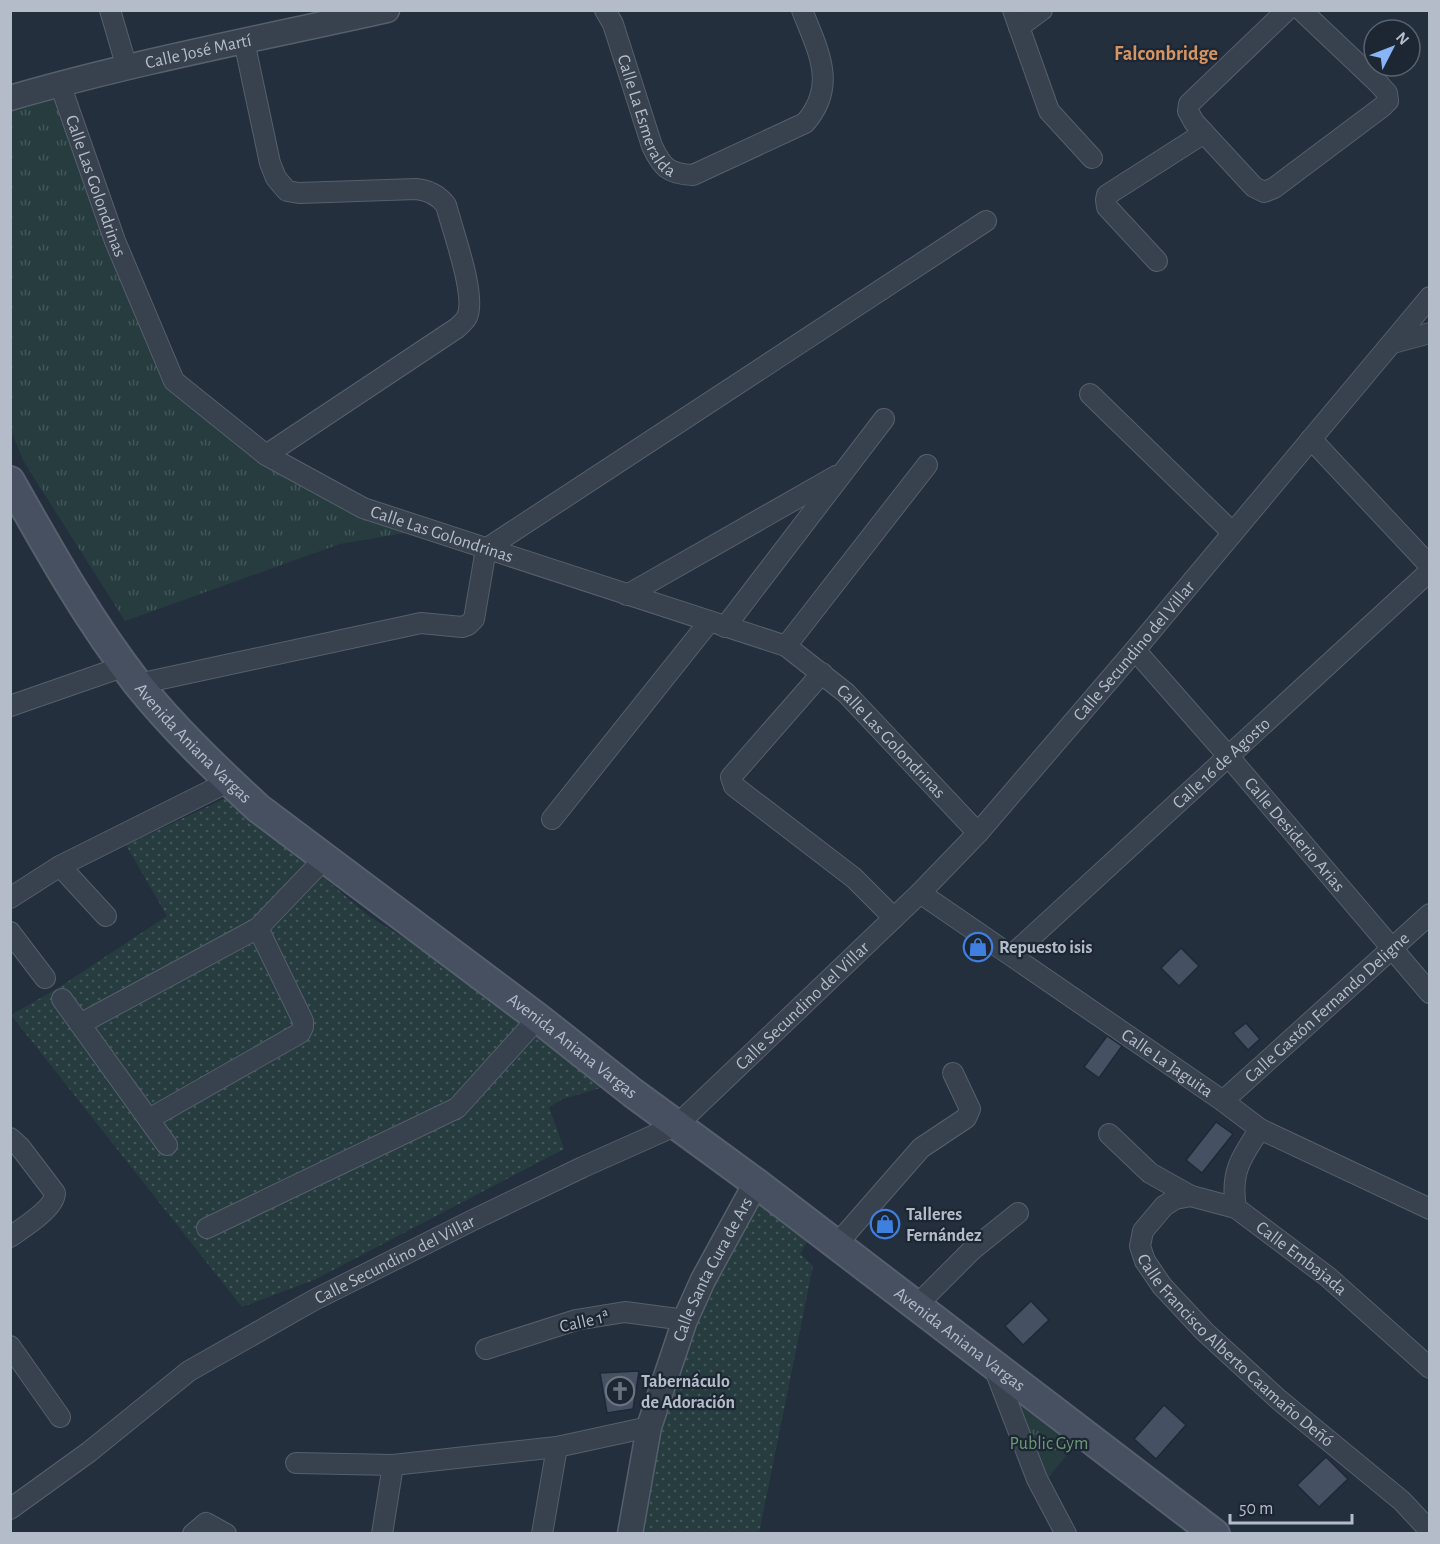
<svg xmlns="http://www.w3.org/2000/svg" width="1440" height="1544" font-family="'Alegreya Sans',sans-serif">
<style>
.grass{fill:url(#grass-dots)}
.park{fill:url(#park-tufts)}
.building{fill:#455162;stroke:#1f2835;stroke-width:1.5}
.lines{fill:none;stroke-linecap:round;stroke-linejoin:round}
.minor-casing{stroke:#565f6c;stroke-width:22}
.tertiary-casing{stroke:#565f6c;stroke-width:27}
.secondary-casing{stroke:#565f6c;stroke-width:32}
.minor{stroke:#38414e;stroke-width:20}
.tertiary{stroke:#38414e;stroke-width:24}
.secondary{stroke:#465061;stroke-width:28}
.labels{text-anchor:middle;stroke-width:4.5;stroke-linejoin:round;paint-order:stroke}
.street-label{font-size:18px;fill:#b4bcc9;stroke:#1d2633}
.poi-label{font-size:18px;font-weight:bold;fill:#b4bcc9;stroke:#1d2633;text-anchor:start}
.park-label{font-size:18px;fill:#6b9a76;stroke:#1d2633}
.neighbourhood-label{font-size:20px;font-weight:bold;fill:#d59563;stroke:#1d2633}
</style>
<defs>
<pattern id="grass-dots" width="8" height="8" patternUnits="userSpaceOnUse" patternTransform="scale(1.5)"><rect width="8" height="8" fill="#263c3f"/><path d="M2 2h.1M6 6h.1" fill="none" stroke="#435659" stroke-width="1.8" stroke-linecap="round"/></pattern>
<pattern id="park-tufts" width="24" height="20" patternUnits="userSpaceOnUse" patternTransform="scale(1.5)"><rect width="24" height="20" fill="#263c3f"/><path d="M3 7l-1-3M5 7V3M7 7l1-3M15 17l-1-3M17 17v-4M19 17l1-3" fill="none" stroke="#435659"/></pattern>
</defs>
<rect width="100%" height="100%" fill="#242f3e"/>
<g class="grass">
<polygon points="228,797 369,916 516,1009 607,1086 563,1099 549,1107 564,1149 314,1280 242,1307 11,1015 58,988 167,916 126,845"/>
<polygon points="756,1195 810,1237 800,1254 813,1266 759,1533 638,1534 658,1432 712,1284"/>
</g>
<g class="park">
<polygon points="53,92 171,390 259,463 352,513 405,533 340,544 125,621 24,462 11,431 10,106"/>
<polygon points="996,1368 1078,1441 1043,1484"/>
</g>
<g class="building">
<polygon points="1181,948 1199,966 1179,986 1161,968"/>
<polygon points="1246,1023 1260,1039 1248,1050 1233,1033"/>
<polygon points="1107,1036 1122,1046 1099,1078 1084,1067"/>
<polygon points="1216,1122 1233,1134 1202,1173 1186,1160"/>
<polygon points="1031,1301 1049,1320 1023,1345 1005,1326"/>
<polygon points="639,1371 633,1409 607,1413 600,1373"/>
<polygon points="1164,1405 1186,1425 1156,1459 1134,1439"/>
<polygon points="1326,1457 1348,1479 1319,1507 1297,1485"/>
</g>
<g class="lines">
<g class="minor-casing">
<g id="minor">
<polyline points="110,10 127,68"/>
<path id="s1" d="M605,10L613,24L652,146C662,167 668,174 693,175L805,123C838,85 818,51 802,10"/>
<polyline points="1013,10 1049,111 1092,158"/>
<polyline points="1287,10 1189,104 1188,111 1194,122 1254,187 1264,192 1274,188 1382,107 1388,101 1387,93 1378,83 1301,10"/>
<polyline points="1019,27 1042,10"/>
<path d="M244,41L270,163L276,178L287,191L299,193L416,189C429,190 438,195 446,205C452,229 477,296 467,317C465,321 460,325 457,328L266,455"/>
<path id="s2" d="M60,84L115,241L174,381L266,455L363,508L786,646L846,693L978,833"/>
<polyline points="1157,261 1107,207 1106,200 1107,195 1204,133"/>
<polyline points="1393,343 1430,333"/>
<polyline points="1090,394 1232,532"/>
<polyline points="1311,439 1430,566"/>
<polyline points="627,595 836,476"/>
<polyline points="725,627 884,419"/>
<polyline points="786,646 927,465"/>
<path id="s3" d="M1135,650L1229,757L1430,993"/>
<polyline points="822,673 731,777 734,786 854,878 894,918"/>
<polyline points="138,684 421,623 462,627 468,625 474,619 486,549 986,221"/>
<polyline points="10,706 125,666"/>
<polyline points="552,819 709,622"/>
<polyline points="60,866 106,916"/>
<path id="s4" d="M920,893L1223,1101L1260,1129L1430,1209"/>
<polyline points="10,898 60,866 230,781"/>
<polyline points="10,932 45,978"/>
<path id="s5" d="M1012,955L1430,571"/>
<polyline points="62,999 167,1145"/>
<polyline points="80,1024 258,928 324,859"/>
<path id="s6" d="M1223,1101L1430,914"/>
<polyline points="149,1119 300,1033 303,1027 303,1021 258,928"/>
<path id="s7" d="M1260,1129C1241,1157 1230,1173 1236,1208L1328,1277L1430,1368"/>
<polyline points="1109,1134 1150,1173 1191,1196"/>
<path d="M10,1138L20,1147L55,1193C55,1208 23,1228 10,1237"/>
<path id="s8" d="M1236,1208L1191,1196L1175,1199L1164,1206L1143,1231L1140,1246L1145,1261L1162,1286L1205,1332L1278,1399L1402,1501L1430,1531"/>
<polyline points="207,1228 457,1108 538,1018"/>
<polyline points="837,1244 921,1148 966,1118 970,1109 953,1073"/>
<polyline points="917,1305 972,1250 1018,1213"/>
<polyline points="10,1346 60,1417"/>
<polyline points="486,1349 576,1320 625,1312 685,1320"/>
<polyline points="993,1365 1037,1479 1066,1534"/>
<polyline points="296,1463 393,1465 557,1447 649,1427"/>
<path id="s9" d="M10,1509L89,1452L189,1371L314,1300L473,1220L583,1167L677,1125L920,893L978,833L1135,650L1430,297"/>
<polyline points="193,1534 206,1523 226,1534"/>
<polyline points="382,1534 393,1465"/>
<polyline points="542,1534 557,1447"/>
</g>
</g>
<g class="tertiary-casing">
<g id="tertiary">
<path id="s10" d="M10,98C134,62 261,38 387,10"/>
<path id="s11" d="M630,1534L649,1427L685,1320L703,1280L756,1183"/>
</g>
</g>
<g class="secondary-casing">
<g id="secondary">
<path id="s12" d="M10,481C49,550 88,620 137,683C173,728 216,769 258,808L538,1018L633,1093L756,1183L1215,1534"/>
</g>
</g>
<use href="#minor" class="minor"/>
<use href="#tertiary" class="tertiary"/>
<use href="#secondary" class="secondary"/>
</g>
<defs>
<g id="shop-ring" transform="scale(1.5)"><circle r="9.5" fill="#1d2633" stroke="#3f7fe0" stroke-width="1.5"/><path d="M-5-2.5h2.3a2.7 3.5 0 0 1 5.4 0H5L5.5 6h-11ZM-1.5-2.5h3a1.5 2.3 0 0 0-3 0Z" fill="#3f7fe0"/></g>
<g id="church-ring" transform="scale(1.5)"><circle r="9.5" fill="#1d2633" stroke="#6b7280" stroke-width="1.5"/><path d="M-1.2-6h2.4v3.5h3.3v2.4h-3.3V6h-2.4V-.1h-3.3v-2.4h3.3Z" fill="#6b7280"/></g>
</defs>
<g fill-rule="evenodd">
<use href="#shop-ring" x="978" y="947"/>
<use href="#shop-ring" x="885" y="1224"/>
<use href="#church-ring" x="620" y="1391"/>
</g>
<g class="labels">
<g class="street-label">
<text dy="6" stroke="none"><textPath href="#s10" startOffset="194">Calle José Martí</textPath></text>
<text dy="6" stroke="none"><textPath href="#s1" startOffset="114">Calle La Esmeralda</textPath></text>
<text dy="6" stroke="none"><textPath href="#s2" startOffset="108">Calle Las Golondrinas</textPath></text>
<text dy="6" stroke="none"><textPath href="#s2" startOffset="630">Calle Las Golondrinas</textPath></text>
<text dy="6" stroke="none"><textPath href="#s9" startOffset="1432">Calle Secundino del Villar</textPath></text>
<text dy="6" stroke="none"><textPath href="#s12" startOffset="321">Avenida Aniana Vargas</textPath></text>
<text dy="6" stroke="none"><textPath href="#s2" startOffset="1134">Calle Las Golondrinas</textPath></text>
<text dy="6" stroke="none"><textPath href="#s5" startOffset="284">Calle 16 de Agosto</textPath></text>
<text dy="6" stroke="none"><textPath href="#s3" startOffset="244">Calle Desiderio Arias</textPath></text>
<text dy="6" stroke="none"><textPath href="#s9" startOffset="946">Calle Secundino del Villar</textPath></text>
<text dy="6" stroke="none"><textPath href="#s6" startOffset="140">Calle Gastón Fernando Deligne</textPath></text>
<text dy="6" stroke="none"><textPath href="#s12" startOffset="807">Avenida Aniana Vargas</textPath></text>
<text dy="6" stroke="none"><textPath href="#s4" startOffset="300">Calle La Jaguita</textPath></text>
<text dy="6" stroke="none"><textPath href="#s9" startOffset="460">Calle Secundino del Villar</textPath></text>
<text dy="6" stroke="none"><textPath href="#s7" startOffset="168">Calle Embajada</textPath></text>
<text dy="6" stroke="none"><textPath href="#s11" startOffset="279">Calle Santa Cura de Ars</textPath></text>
<text transform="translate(584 1321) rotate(-13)" y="6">Calle 1ª</text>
<text dy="6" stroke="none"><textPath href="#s12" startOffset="1293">Avenida Aniana Vargas</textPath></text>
<text dy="6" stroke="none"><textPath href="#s8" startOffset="267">Calle Francisco Alberto Caamaño Deñó</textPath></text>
</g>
<g class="poi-label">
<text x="999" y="953">Repuesto isis</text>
<text x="906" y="1220">Talleres<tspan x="906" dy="21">Fernández</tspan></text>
<text x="641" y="1387">Tabernáculo<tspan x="641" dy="21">de Adoración</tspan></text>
</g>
<g class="park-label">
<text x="1049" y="1449">Public Gym</text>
</g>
<g class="neighbourhood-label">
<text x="1166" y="60">Falconbridge</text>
</g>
</g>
<rect width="1440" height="1544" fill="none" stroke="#b4bcc9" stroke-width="24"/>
<g transform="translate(1392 48) rotate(48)"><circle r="28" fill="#1d2633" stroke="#59626f" stroke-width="1.5"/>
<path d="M0-4.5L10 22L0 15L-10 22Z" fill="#8ab4f8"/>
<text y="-9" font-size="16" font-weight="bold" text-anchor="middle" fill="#b4bcc9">N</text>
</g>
<path d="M1230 1514v9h122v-9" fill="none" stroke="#b4bcc9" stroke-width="3"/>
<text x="1239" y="1514" font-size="18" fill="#b4bcc9" stroke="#1d2633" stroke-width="4.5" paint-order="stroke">50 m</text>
</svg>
